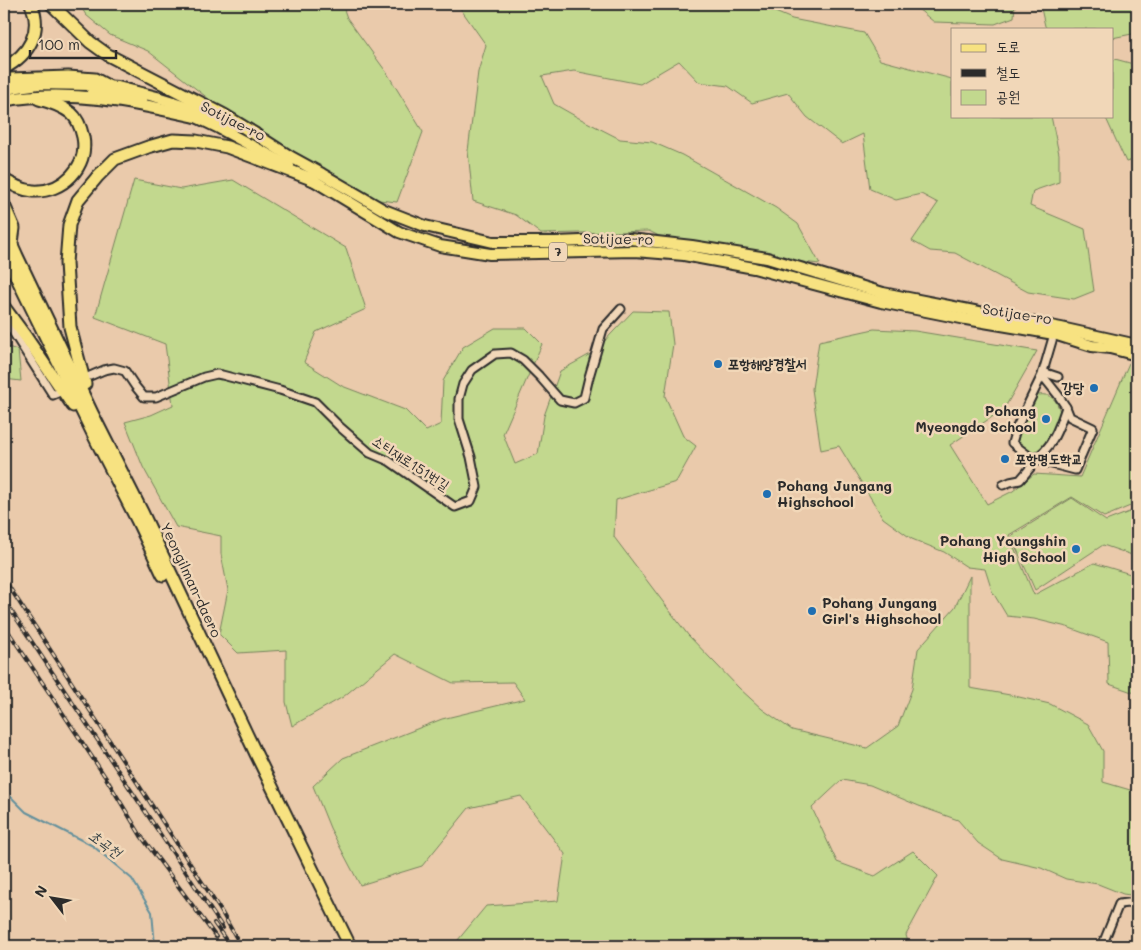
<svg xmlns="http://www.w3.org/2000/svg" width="1141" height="950" font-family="Mali,'Poor Story',sans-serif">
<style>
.green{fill:#c2d88e;stroke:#76825c}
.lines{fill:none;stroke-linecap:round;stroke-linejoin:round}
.stream{stroke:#63909c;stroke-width:2}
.minor-casing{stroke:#2b2b2b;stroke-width:11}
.primary-casing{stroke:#2b2b2b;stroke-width:14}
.trunk-casing{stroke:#2b2b2b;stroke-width:15}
.minor{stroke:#f1d7b8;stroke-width:7}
.primary{stroke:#f7e281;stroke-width:10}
.trunk{stroke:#f7e281;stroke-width:11}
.rail-casing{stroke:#2b2b2b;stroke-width:4}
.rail{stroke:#f1d7b8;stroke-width:2;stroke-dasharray:5.5;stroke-linecap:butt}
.poi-dot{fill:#1f6fb2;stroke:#f1d7b8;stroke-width:2}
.labels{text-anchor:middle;stroke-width:5;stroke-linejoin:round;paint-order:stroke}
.shield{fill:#f1d7b8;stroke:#665f55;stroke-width:1}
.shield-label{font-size:12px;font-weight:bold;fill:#2b2b2b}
.street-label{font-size:14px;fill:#2b2b2b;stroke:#f1d7b8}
.poi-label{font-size:14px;font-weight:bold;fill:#2b2b2b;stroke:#f1d7b8;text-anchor:start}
.water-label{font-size:15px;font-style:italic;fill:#394447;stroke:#f1d7b8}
</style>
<rect width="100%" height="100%" fill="#eacaab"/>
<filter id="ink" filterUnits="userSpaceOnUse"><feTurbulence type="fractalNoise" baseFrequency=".02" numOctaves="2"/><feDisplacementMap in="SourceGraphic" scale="10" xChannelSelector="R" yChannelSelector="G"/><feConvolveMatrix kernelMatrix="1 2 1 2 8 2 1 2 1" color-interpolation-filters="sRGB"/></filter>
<g filter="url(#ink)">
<g class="green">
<polygon points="79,4 342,4 347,18 387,73 423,132 397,202 370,199 238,122 148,51 110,35 86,15"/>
<polygon points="460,4 756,4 792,19 864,33 880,60 952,79 952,116 1051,116 1059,154 1059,182 1033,191 1030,206 1085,229 1094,291 1074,299 1028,292 955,253 930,251 912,241 938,203 921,194 896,200 870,189 863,134 842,144 807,117 788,93 752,103 728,86 699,82 679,61 640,84 574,71 542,76 554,104 577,117 620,139 652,142 682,155 776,208 798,224 820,264 685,249 649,231 541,234 516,215 473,201 468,151 478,72 486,45 460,8"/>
<polygon points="912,4 1015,4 1014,17 995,24 934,22"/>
<polygon points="1040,4 1137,4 1137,33 1112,38 1112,29 1047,29 1045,26"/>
<polygon points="1115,59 1137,65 1137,159 1126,162 1105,116 1112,116 1112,63"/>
<polygon points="134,180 181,189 233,180 346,248 366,309 316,332 304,362 342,386 405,410 426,431 441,424 443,381 463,347 495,328 526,328 542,344 503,434 515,464 538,454 544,416 560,371 594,352 633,311 669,312 673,344 665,396 683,436 696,446 676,482 616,500 614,537 688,635 739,688 762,709 792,730 867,748 898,726 912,689 918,649 955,607 970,576 970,688 1010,695 1050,704 1088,724 1103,751 1103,782 1137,792 1137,896 1123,894 1098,884 1066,879 1041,868 1002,859 978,843 958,820 919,806 870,785 842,780 812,808 837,862 875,876 913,851 938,876 906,935 909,946 453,946 486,906 558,901 565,854 521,796 469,808 422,866 360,885 330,828 313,786 343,758 442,719 525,699 513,682 453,683 395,654 343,697 292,726 286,702 286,650 238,653 219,634 228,590 221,554 221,536 176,527 143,467 125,422 151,415 173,405 165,344 95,317"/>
<polygon points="874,329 915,331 1037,351 1004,409 950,445 987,504 1013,491 1034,474 1080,477 1129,363 1137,365 1137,500 1135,504 1104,517 1072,497 1009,535 1034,595 1094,563 1137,576 1137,695 1135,693 1109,684 1108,642 1067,627 1034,619 1007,616 992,591 985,569 967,567 944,552 912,539 883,518 839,446 821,450 812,389 819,341"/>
<polygon points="4,346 18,350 21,381 4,379"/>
<path d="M1038,395C1051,393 1057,400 1060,412C1054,426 1049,451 1033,455L1018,444V436L1034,399Z"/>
<polygon points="1072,498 1106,521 1137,509 1137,550 1135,556 1103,545 1035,590 1011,536"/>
</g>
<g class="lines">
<polyline class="stream" points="4,790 26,812 93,846 132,879 152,912 155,946"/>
<g class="minor-casing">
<g id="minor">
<polyline points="4,318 53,395 60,392"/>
<polyline points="1043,372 1058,377"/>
<path d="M1042,375L1058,395L1066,407C1060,425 1051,452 1033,459L1012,443L1016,429L1042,375L1054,334"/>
<polyline points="90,376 104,370 114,368 125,371 135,386 144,397 156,397 204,377 217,374 222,375 280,390 315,402 340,427 370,453 389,461 455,507 471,501 477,487 471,457 459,419 459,399 463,384 472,370 495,354 511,353 523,360 539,376 560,400 574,403 584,398 589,377 603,329 621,309"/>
<polyline points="1003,485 1010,482 1020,480 1031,467 1033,459 1075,470 1093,428 1070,417 1066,407"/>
<polyline points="1102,946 1119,904 1137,902"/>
</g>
</g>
<g class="primary-casing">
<g id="primary">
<polyline points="4,89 39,84 89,85 118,87 157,97 192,108 235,126"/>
<polyline points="92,92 116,94 142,100"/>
<polyline points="192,115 219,128 289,166"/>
<polyline points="249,132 255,134 291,157 322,174 384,210 425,226 493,242 556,242 630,239 692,246 767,258 883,293 1061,328 1137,345"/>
<polyline points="308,177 399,232 440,246 490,254 635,251 684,255 754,268 881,302 966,319 1054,334 1092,346 1110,348 1137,355"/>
</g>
</g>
<g class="trunk-casing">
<g id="trunk">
<polyline points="51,4 90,42 108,55 224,115 255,134"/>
<path d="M4,68C29,55 43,31 31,4"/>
<polyline points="4,81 10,79 68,77 95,79 108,86"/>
<path d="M4,100C72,89 132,102 198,117"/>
<path d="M4,180C13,185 22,190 33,191C62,193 89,167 83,137C81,128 78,119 71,113C62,106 50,102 39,99"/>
<polyline points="4,205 14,228 12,243"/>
<polyline points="4,227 17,256 92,413 143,514 256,754 350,946"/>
<polyline points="4,248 13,270 97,442 137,520 163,575"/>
<polyline points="4,307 26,337 73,406"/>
<polyline points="85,384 70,327 66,263 69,225 78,200 98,176 115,159 148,147 173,140 196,141 227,147 314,180"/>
</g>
</g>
<use href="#minor" class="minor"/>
<use href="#primary" class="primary"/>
<use href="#trunk" class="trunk"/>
<g class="rail-casing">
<g id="rail">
<polyline points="4,579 221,911 241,946"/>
<polyline points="4,600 223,928"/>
<polyline points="4,625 106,778 141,836 216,937"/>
<polyline points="214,923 230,946"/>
</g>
</g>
<use href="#rail" class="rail"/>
</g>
</g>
<g class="poi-dot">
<circle cx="718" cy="364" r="5"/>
<circle cx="1094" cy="388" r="5"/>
<circle cx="1046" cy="419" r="5"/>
<circle cx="1005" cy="459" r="5"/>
<circle cx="767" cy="494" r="5"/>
<circle cx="1076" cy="549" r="5"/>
<circle cx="812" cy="611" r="5"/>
</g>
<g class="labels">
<rect class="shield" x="549" y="242.5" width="18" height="19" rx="4"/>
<g class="shield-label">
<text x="558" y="256">7</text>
</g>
<g class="street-label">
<text transform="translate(233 121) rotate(27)" y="5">Sotijae-ro</text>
<text transform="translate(618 239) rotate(1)" y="5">Sotijae-ro</text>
<text transform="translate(1017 314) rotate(9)" y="5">Sotijae-ro</text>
<text transform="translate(411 463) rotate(33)" y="5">소티재로151번길</text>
<text transform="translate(191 580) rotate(65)" y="5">Yeongilman-daero</text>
</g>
<g class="poi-label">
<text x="728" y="369">포항해양경찰서</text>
<text x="1084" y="393" text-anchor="end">강당</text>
<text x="1036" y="416" text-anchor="end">Pohang<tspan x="1036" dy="16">Myeongdo School</tspan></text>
<text x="1015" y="464">포항명도학교</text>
<text x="777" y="491">Pohang Jungang<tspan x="777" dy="16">Highschool</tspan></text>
<text x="1066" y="546" text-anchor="end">Pohang Youngshin<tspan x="1066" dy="16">High School</tspan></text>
<text x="822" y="608">Pohang Jungang<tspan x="822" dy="16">Girl's Highschool</tspan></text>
</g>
<g class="water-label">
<text transform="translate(105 844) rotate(36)" y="5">초곡천</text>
</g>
</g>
<rect width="1141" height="950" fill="none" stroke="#f1d7b8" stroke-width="20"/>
<rect x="10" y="10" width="1121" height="930" fill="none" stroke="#2b2b2b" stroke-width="2" filter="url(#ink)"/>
<rect x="951" y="28" width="162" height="90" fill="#f1d7b8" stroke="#a29280"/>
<rect x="961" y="44" width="25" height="8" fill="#f7e281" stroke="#a29280"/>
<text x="996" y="52" font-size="15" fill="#2b2b2b">도로</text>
<rect x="961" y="69" width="25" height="8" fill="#2b2b2b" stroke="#a29280"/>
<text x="996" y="78" font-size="15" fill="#2b2b2b">철도</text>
<rect x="961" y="90" width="25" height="15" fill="#c2d88e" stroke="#a29280"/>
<text x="996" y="102" font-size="15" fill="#2b2b2b">공원</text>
<g transform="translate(52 898) rotate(301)" stroke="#f1d7b8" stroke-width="4" paint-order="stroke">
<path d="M0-4L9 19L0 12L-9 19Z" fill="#2b2b2b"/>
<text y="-8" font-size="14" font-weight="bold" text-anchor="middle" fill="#2b2b2b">N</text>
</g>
<path d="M30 50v8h86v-8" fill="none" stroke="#2b2b2b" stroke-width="2.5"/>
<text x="38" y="50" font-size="15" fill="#2b2b2b" stroke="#f1d7b8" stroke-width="4" paint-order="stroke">100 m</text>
</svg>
